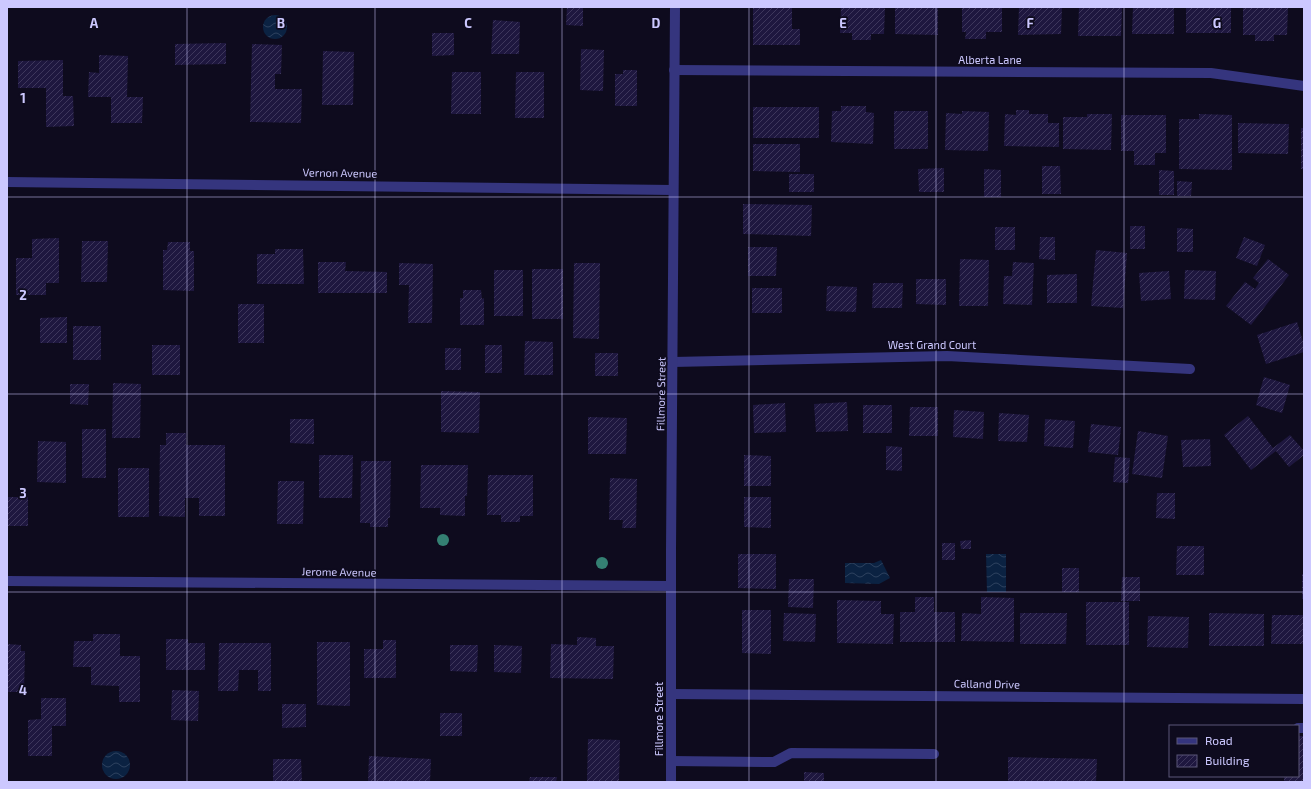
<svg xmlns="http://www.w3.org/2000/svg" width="1311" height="789" font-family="'Exo 2',sans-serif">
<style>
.water{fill:url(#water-waves)}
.building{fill:url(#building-hatch)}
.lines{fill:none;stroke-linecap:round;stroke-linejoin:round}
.lane{stroke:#35357e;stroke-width:10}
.street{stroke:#35357e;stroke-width:10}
.tree{fill:#348073}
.grid{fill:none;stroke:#ccc8ff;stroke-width:1;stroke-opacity:0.55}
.labels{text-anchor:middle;stroke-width:3.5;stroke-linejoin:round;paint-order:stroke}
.street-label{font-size:11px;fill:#ccc8ff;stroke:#0e0b1e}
.grid-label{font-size:13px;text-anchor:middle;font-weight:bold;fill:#ccc8ff;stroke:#0e0b1e;stroke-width:3.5;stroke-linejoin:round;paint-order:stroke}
</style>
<defs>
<pattern id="water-waves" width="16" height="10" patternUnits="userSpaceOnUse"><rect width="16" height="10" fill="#0b2242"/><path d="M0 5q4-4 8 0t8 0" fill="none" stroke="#2d415e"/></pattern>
<pattern id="building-hatch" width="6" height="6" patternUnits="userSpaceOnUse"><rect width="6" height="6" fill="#1e173f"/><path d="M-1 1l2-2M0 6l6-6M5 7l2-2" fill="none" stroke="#3e375c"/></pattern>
</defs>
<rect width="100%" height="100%" fill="#0e0b1e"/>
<g class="water">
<circle cx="275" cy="27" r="12"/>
<polygon points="986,554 1006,554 1006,592 987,592"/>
<polygon points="881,560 890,578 879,584 845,583 845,563 874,563"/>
<circle cx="116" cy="765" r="14"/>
</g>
<g class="building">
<polygon points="567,7 583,7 583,26 566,25"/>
<polygon points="753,7 792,7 792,29 800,29 800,45 753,45"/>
<polygon points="841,7 885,7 884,34 871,34 871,40 852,40 852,33 840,33"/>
<polygon points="895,7 938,7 938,35 895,34"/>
<polygon points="962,7 1002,7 1002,32 986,32 986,39 965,39 966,32 962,32"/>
<polygon points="1019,7 1062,7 1061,34 1018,35"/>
<polygon points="1079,7 1122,7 1121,36 1078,36"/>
<polygon points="1133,7 1174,7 1174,34 1132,34"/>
<rect x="1186" y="7" width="45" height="26"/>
<polygon points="1243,7 1288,7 1287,35 1274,35 1274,41 1255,41 1255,35 1243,35"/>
<polygon points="493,20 520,22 519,54 491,54"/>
<polygon points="432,33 454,33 454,55 432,56"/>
<polygon points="226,43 226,64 175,65 175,44"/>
<polygon points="252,44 282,45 281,74 275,74 275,89 302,89 301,123 250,122"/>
<polygon points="581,49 604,50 603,91 580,90"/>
<polygon points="323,51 354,52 353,105 322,105"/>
<polygon points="99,55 128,56 127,97 143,97 142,123 111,123 111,97 88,97 89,72 99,73"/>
<polygon points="63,60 63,96 73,96 74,126 46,127 46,88 18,88 18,61"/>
<polygon points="623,70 637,70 637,106 615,106 615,74 623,74"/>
<polygon points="452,72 481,72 481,114 451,114"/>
<polygon points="516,72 544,72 544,118 515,118"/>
<polygon points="841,106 866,106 866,112 874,113 873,144 831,142 832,111 841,111"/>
<rect x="753" y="107" width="66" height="31"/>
<polygon points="1016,110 1029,110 1029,114 1048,114 1048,123 1059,123 1059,147 1004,146 1005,114 1016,115"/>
<rect x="894" y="111" width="34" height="38"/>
<polygon points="962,111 989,112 988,151 945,150 946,113 962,114"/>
<polygon points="1087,114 1112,114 1111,150 1063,149 1063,117 1087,117"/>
<polygon points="1199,114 1232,115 1232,170 1179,169 1179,119 1199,119"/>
<polygon points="1121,115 1166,115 1166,153 1155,153 1155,165 1134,165 1134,151 1121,151"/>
<polygon points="1238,123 1289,124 1288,154 1238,153"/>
<rect x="1301" y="128" width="3" height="41"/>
<polygon points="753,144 800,144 800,172 753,171"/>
<polygon points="1042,166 1060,166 1061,194 1042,194"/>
<polygon points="944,168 944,192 919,192 918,169"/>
<polygon points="984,169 1001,170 1001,197 984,197"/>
<polygon points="1159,170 1174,171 1174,195 1159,195"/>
<rect x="789" y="174" width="25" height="18"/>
<polygon points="1177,181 1192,182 1191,196 1177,196"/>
<polygon points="743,204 812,205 811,236 743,234"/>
<rect x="1130" y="226" width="15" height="23"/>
<rect x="995" y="227" width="20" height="23"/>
<polygon points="1177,228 1193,229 1193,252 1177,252"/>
<polygon points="1040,237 1055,237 1055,260 1039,259"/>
<polygon points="1244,237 1265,245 1257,266 1236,258"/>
<polygon points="59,238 59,283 46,283 46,295 16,295 16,258 32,258 32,239"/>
<polygon points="82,241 108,241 107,282 81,282"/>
<polygon points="168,242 190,242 190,251 194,251 194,291 163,290 163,250 167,250"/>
<polygon points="748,247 777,247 776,276 748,276"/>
<polygon points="275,249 303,249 304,284 257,284 257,254 275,254"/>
<polygon points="1096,250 1127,253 1123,308 1091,306"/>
<polygon points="960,259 989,260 988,306 959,306"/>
<polygon points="1268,259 1289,275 1251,325 1226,306 1245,282 1255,289 1259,283 1253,278"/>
<polygon points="318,262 346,262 345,271 387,272 387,293 318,293"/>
<polygon points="1013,262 1034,263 1032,305 1003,304 1004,276 1012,276"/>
<polygon points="399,263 433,264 432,323 408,323 409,285 399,285"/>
<polygon points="574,263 600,263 599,339 573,338"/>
<rect x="532" y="269" width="31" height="50"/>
<rect x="494" y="270" width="29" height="46"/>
<polygon points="1185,270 1216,271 1215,300 1184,299"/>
<polygon points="1169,271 1171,299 1141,301 1139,273"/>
<polygon points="1077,274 1077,303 1047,303 1047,275"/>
<polygon points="916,279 946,279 946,305 916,304"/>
<polygon points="873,283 903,283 902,308 872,308"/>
<polygon points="827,286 857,287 856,312 826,311"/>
<rect x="752" y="288" width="30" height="25"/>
<polygon points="463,290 481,290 482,299 484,298 484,325 460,325 460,298 463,298"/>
<rect x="238" y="304" width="26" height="39"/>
<polygon points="67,317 67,343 40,343 40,318"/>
<polygon points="1297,322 1304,345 1304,352 1266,364 1257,335"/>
<rect x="73" y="326" width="28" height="34"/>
<polygon points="525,341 553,342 553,375 524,375"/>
<rect x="152" y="345" width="28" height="30"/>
<rect x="485" y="345" width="17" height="28"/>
<rect x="445" y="348" width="16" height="22"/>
<rect x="595" y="353" width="23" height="23"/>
<polygon points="1264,377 1290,385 1282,413 1256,405"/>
<polygon points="113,383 141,384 140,438 112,438"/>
<polygon points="70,384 89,384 88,405 70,404"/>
<polygon points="441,391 480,392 479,433 441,432"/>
<polygon points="847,402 848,431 816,432 814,404"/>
<polygon points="785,403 786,432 754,433 753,405"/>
<rect x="863" y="405" width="29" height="28"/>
<polygon points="910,407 938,407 938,436 909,436"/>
<polygon points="954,410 984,412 983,439 953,437"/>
<polygon points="999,413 1029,415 1027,442 998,441"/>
<polygon points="1248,416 1273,448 1290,435 1304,451 1304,455 1289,467 1276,451 1251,470 1224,435"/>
<polygon points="588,417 627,418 626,454 588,454"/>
<polygon points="290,419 314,419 314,444 290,443"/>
<polygon points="1045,419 1075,421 1073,448 1044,446"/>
<polygon points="1091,424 1121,427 1118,455 1088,452"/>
<rect x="82" y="429" width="24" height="49"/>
<polygon points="1138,431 1168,436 1162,478 1132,474"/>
<polygon points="166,433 186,433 186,445 225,445 225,516 199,516 199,498 185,498 185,517 159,516 160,445 166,445"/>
<polygon points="1210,439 1211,466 1183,467 1181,440"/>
<polygon points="38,441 66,442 66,483 37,482"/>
<polygon points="886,446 902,447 902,471 886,470"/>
<polygon points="319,455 353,455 352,498 319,498"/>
<polygon points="744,455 771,456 771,486 744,486"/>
<polygon points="1115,457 1130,458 1128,483 1113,482"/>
<polygon points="361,461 391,461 390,518 388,518 388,527 370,527 370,523 360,523"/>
<polygon points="421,465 468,465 467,496 465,496 465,516 440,515 440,508 420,508"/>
<rect x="118" y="468" width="31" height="49"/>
<polygon points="488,475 533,475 533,516 520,516 520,522 501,522 501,515 487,515"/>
<polygon points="610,478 637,479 636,528 622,528 623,520 609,520"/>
<polygon points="278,481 304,481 303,524 277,524"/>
<polygon points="1157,493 1175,493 1175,519 1156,518"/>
<rect x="7" y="497" width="21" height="29"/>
<polygon points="744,497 771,497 771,528 744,527"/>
<polygon points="971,540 971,549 961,549 960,541"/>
<rect x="942" y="543" width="13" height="17"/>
<polygon points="1177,546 1204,546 1204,575 1176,575"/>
<polygon points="738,554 776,554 776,589 738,588"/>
<rect x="1062" y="568" width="17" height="24"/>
<rect x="1302" y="574" width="2" height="25"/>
<polygon points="1122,577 1140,577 1140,601 1121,601"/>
<polygon points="789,579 814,579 813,608 788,607"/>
<polygon points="915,597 934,597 934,612 955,612 955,642 900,642 900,612 915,612"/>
<polygon points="981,597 1014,598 1014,642 961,641 962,613 981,614"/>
<polygon points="837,600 881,601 881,614 894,614 893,644 837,643"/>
<rect x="1086" y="602" width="43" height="43"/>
<polygon points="742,610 771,610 771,654 742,653"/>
<polygon points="784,613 816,614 815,642 783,641"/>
<polygon points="1020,613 1067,613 1066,644 1020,644"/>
<polygon points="1209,613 1264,614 1264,646 1209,646"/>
<polygon points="1272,615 1304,615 1304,644 1271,644"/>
<polygon points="1148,616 1189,617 1188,648 1147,647"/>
<polygon points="93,634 120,634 120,656 140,656 140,702 119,702 119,686 91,685 91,667 73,667 74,641 93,641"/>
<polygon points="577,637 596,638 596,646 614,646 613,679 550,678 551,644 577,645"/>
<polygon points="166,639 188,639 188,643 205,643 205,670 166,670"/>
<polygon points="383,640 396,640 396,678 364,678 364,649 383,649"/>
<polygon points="317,642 350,642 350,706 317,705"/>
<polygon points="219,643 271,643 271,691 258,691 258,670 239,670 238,691 218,691"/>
<polygon points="7,644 21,645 21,651 25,651 24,692 7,692"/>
<polygon points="450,645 478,645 477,672 450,671"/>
<polygon points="494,645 522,646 521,673 494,672"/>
<polygon points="172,690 199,691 198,721 171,720"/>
<polygon points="41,698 66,698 66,726 52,726 52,756 28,756 28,720 41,719"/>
<polygon points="282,704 306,704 306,727 282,728"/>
<rect x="440" y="713" width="22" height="23"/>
<polygon points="1298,736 1304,736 1304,782 1284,782 1284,776 1298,776"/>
<polygon points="588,739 620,740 619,782 587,782"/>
<polygon points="369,756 431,759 430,782 368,782"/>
<polygon points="1008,757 1097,759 1096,782 1008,782"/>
<polygon points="273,759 301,759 302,782 273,782"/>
<polygon points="804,772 824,773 824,782 804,782"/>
<polygon points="530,777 557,777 556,782 529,782"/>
</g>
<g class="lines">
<g class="lane">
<polyline points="1298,728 1304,728"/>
<polyline points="671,761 774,762 791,753 934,754"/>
</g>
<g class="street">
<polyline points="674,70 1211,73 1304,86"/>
<polyline points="7,182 673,190"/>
<polyline points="673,362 947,356 1190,369"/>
<polyline points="7,581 671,586"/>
<polyline points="671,694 1304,699"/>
<polyline points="671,782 671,550 675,7"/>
</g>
</g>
<g class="tree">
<circle cx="443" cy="540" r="6"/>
<circle cx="602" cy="563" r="6"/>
</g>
<path class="grid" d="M187,7V782M375,7V782M562,7V782M749,7V782M936,7V782M1124,7V782M7,197H1304M7,394H1304M7,592H1304"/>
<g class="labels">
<g class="street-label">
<text x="990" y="64">Alberta Lane</text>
<text transform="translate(340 173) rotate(1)" y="4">Vernon Avenue</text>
<text x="932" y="349">West Grand Court</text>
<text transform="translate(661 394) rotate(-89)" y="4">Fillmore Street</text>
<text transform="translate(339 572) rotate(1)" y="4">Jerome Avenue</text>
<text transform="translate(987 684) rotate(1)" y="4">Calland Drive</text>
<text transform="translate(659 719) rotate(-90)" y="4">Fillmore Street</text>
</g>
</g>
<g class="grid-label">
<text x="94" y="28">A</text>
<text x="281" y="28">B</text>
<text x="468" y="28">C</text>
<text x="656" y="28">D</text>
<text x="843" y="28">E</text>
<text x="1030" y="28">F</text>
<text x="1217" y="28">G</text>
<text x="23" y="103">1</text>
<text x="23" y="300">2</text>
<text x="23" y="498">3</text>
<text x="23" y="695">4</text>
</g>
<rect width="1311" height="789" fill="none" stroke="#ccc8ff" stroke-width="16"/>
<rect x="1169" y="725" width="130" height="52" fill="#0e0b1e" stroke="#5a5778"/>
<rect x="1177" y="738" width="20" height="6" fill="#35357e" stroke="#5a5778"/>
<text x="1205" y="745" font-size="12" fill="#ccc8ff">Road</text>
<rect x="1177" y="755" width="20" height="12" fill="url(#building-hatch)" stroke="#5a5778"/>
<text x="1205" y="765" font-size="12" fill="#ccc8ff">Building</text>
</svg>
